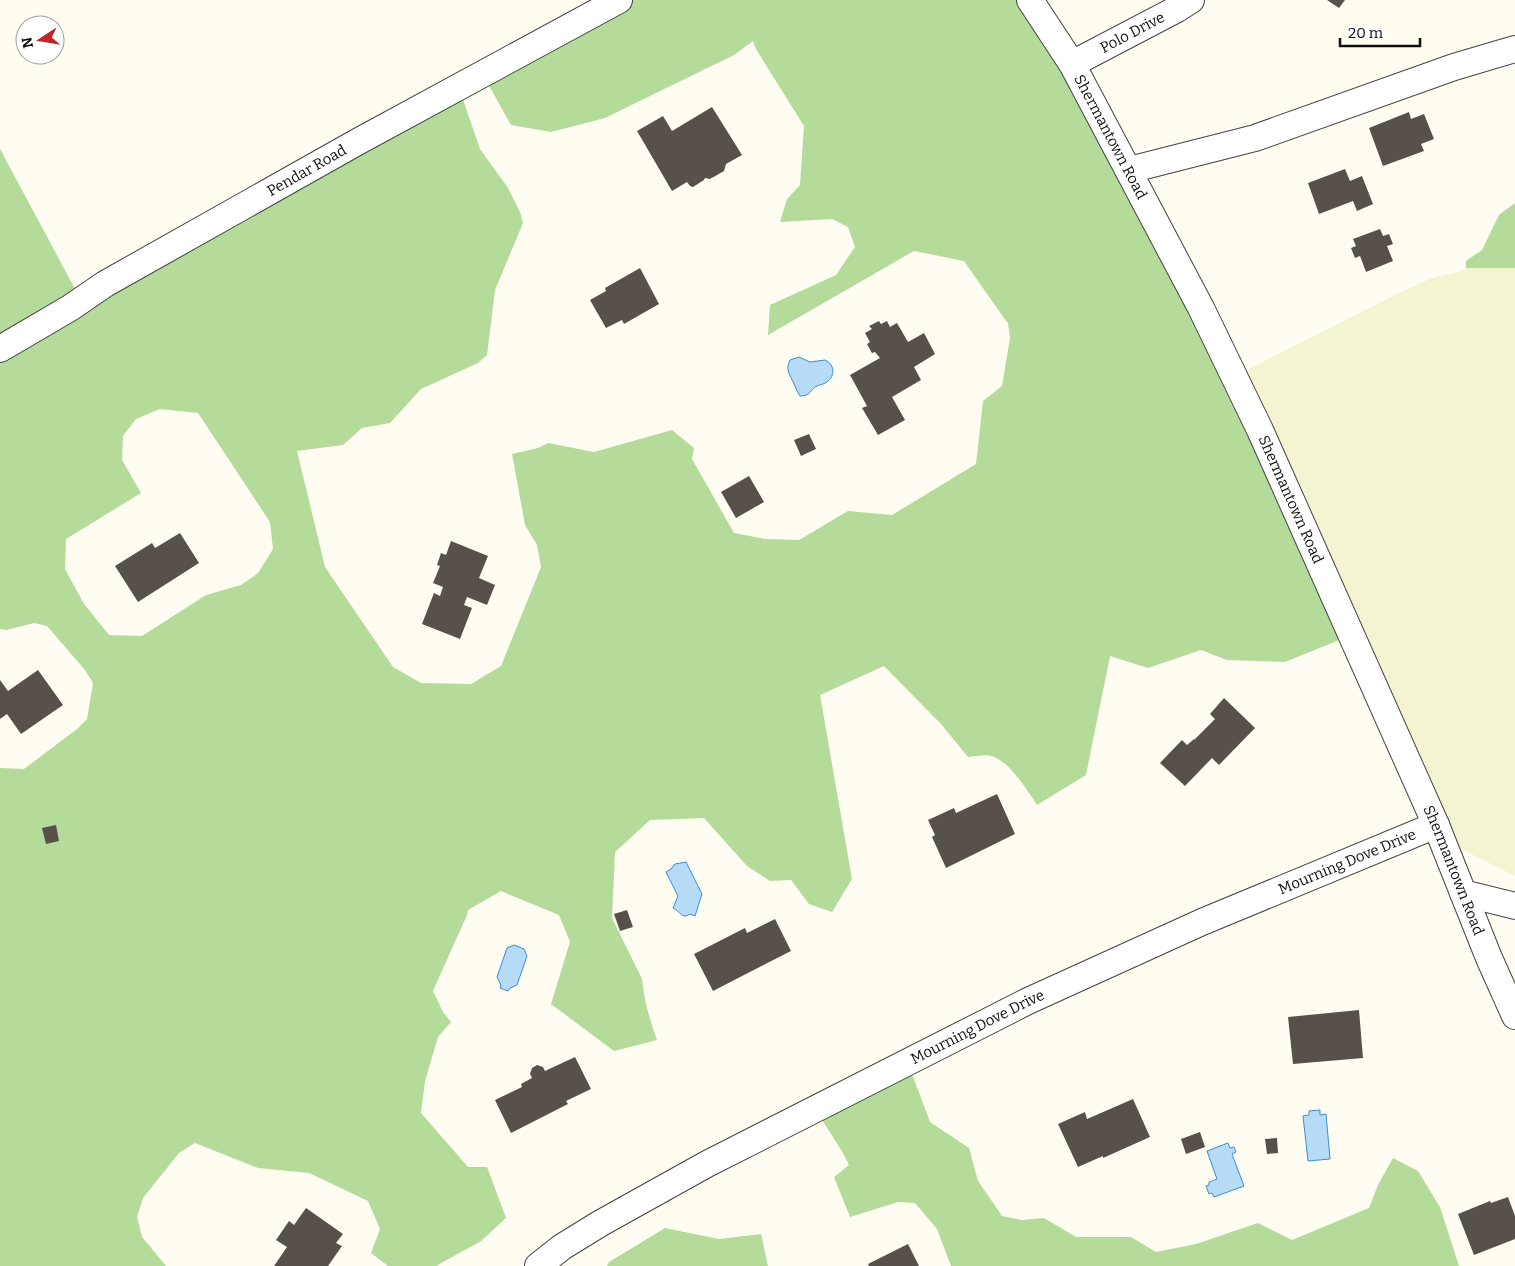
<svg xmlns="http://www.w3.org/2000/svg" width="1515" height="1266" font-family="Bitter,serif">
<style>
.farmland{fill:#f5f4d1}
.forest{fill:#b4db9a;fill-rule:evenodd}
.water{fill:#b6dbf6;stroke:#3d8dcd}
.building{fill:#58514b}
.lines{fill:none;stroke-linecap:round;stroke-linejoin:round}
.minor-casing{stroke:#424242;stroke-width:28}
.minor{stroke:#fff;stroke-width:26}
.labels{text-anchor:middle;stroke-width:5;stroke-linejoin:round;paint-order:stroke}
.street-label{font-size:15px;fill:#0f0f0f;stroke:#fff}
</style>
<rect width="100%" height="100%" fill="#fffdf1"/>
<polygon class="farmland" points="1466,268 1515,268 1515,876 1441,839 1245,371 1403,291 1432,278 1465,270"/>
<g class="forest">
<path d="M616,0H1044L1349,636L1285,662L1227,660L1201,650L1148,668L1110,656L1086,775L1037,805C1027,790 1010,762 992,756C986,754 975,756 968,757L941,724L884,666L820,695L852,879L832,912L809,904L791,880L770,881L747,866L704,818L650,820L615,852L612,918L642,979C644,1000 650,1021 657,1040L614,1051L551,1004L570,942L559,915L501,891L468,910L467,915L433,991L443,1012L451,1022L438,1037L425,1081L421,1113L468,1167H487L506,1218L481,1241L436,1266H388L371,1253L380,1229L368,1201L309,1173L258,1168L195,1143L179,1153L143,1198L137,1217L142,1237L166,1266H0V768L24,769L77,729L87,719L93,683L85,670L47,626L34,623L6,630L0,629V149L81,300L459,88L480,149L508,188L520,212L523,223L495,290L487,355L478,363L421,389L390,423L362,428L343,445L297,451L325,567L393,667L421,683L471,684L501,666L541,567L537,545L525,525L512,454L538,448L548,443L594,452L672,430L694,448L692,459L734,533L765,539L799,540L848,511L892,515L976,464L983,401L1002,386L1010,338L1008,323L1006,321L964,261L914,251L768,335L770,305L836,275L855,247L848,227L832,219L780,222L787,199L800,185L804,126L756,49L753,41L734,55L605,118L551,132L511,125L483,75ZM160,409L198,413L270,522L273,549L258,573L241,585L206,595L142,636L109,635L84,604L65,569L66,539L141,493L122,460L123,436L136,419Z"/>
<polygon points="1515,203 1515,268 1466,268 1466,261 1482,250 1499,215"/>
<polygon points="909,1066 930,1122 969,1148 978,1181 1002,1216 1022,1220 1044,1218 1076,1237 1131,1237 1156,1252 1196,1244 1258,1223 1292,1240 1369,1208 1378,1185 1393,1158 1418,1171 1440,1207 1459,1266 951,1266 937,1229 915,1203 898,1202 850,1217 834,1177 849,1165 843,1153 817,1112"/>
<polygon points="665,1228 719,1239 761,1234 768,1266 607,1266 609,1262"/>
</g>
<g class="water">
<path d="M799,357L810,362L825,360C836,365 835,378 825,383C822,385 819,385 817,386C809,390 812,396 800,396C797,392 796,388 794,384C790,374 785,370 790,360Z"/>
<path d="M686,862L702,894L695,916L690,914C682,920 680,911 673,908L678,896L666,872L671,869L675,864Z"/>
<polygon points="514,945 524,949 527,956 517,985 510,988 508,991 500,988 501,985 497,977 507,948"/>
<polygon points="1320,1110 1320,1115 1326,1114 1330,1159 1308,1161 1303,1116 1309,1115 1309,1111"/>
<polygon points="1228,1143 1230,1148 1234,1147 1236,1152 1232,1154 1244,1186 1214,1197 1212,1193 1209,1194 1206,1186 1209,1185 1209,1182 1217,1179 1207,1151"/>
</g>
<g class="building">
<polygon points="1327,0 1345,0 1339,8"/>
<polygon points="712,107 742,155 726,164 724,171 710,179 705,178 704,180 693,187 690,186 687,182 672,191 637,131 663,116 672,131"/>
<polygon points="1409,112 1411,119 1424,114 1434,139 1421,144 1424,151 1383,166 1369,128"/>
<polygon points="1345,169 1350,181 1362,176 1373,204 1357,211 1353,201 1319,214 1308,183"/>
<polygon points="1380,229 1383,236 1389,234 1393,244 1387,246 1393,261 1366,272 1360,256 1355,258 1351,248 1356,246 1353,239"/>
<polygon points="640,268 659,304 624,324 622,320 606,328 590,300 606,291 605,288"/>
<polygon points="879,321 881,324 887,321 890,327 897,323 908,342 924,333 935,354 914,367 921,380 892,397 905,420 878,435 862,408 867,406 850,375 880,358 875,352 872,353 867,344 870,342 865,333 872,329 869,326"/>
<polygon points="809,434 816,449 801,456 794,440"/>
<polygon points="749,476 764,502 736,518 721,492"/>
<polygon points="180,533 199,563 138,602 115,566 152,543 155,548"/>
<polygon points="451,541 488,556 479,578 495,585 487,605 467,597 464,605 472,608 460,639 422,624 434,593 440,596 443,587 433,583 440,566 437,565 441,553 446,555"/>
<polygon points="38,670 63,705 21,734 7,714 0,719 0,680 8,691"/>
<polygon points="1224,698 1255,728 1219,765 1212,758 1185,786 1160,763 1182,740 1187,745 1194,739 1194,740 1215,719 1210,714"/>
<polygon points="997,794 1015,834 946,868 932,837 935,835 928,820 954,808 956,813"/>
<polygon points="56,825 59,841 46,844 42,828"/>
<polygon points="627,910 633,927 620,931 614,914"/>
<polygon points="775,919 791,951 713,991 694,954 745,928 747,933"/>
<polygon points="1359,1010 1363,1058 1293,1064 1288,1017"/>
<polygon points="575,1057 591,1089 566,1101 568,1104 511,1133 495,1100 522,1087 521,1084 532,1078 530,1074 532,1068 537,1065 543,1067 545,1071"/>
<polygon points="1133,1099 1150,1137 1103,1158 1103,1156 1078,1167 1058,1124 1085,1112 1087,1119"/>
<polygon points="1200,1132 1205,1147 1186,1154 1181,1139"/>
<polygon points="1277,1138 1278,1153 1267,1154 1265,1139"/>
<polygon points="1508,1197 1515,1216 1515,1239 1474,1255 1458,1214 1490,1201 1491,1203"/>
<polygon points="306,1208 343,1234 336,1243 342,1246 328,1266 274,1266 287,1247 276,1240 289,1221 294,1225"/>
<polygon points="908,1244 919,1266 869,1266 868,1264"/>
</g>
<g class="lines">
<g class="minor-casing">
<g id="minor">
<path id="s1" d="M1030,0L1072,64L1201,308L1260,430L1436,825L1489,958L1515,1016"/>
<path id="s2" d="M1072,64L1177,9L1191,0"/>
<polyline points="1129,170 1255,138 1454,67 1515,49"/>
<path id="s3" d="M0,349L70,308L105,284L359,141L619,0"/>
<polyline points="1463,893 1515,906"/>
<path id="s4" d="M538,1266L562,1247L601,1223L707,1164L1028,1001L1202,922L1436,825"/>
</g>
</g>
<use href="#minor" class="minor"/>
</g>
<g class="labels">
<g class="street-label">
<text dy="5" stroke="none"><textPath href="#s2" startOffset="68">Polo Drive</textPath></text>
<text dy="5" stroke="none"><textPath href="#s1" startOffset="159">Shermantown Road</textPath></text>
<text dy="5" stroke="none"><textPath href="#s3" startOffset="355">Pendar Road</textPath></text>
<text dy="5" stroke="none"><textPath href="#s1" startOffset="564">Shermantown Road</textPath></text>
<text dy="5" stroke="none"><textPath href="#s4" startOffset="906">Mourning Dove Drive</textPath></text>
<text dy="5" stroke="none"><textPath href="#s1" startOffset="969">Shermantown Road</textPath></text>
<text dy="5" stroke="none"><textPath href="#s4" startOffset="501">Mourning Dove Drive</textPath></text>
</g>
</g>
<g transform="translate(40 40) rotate(258)"><circle r="24" fill="#ffffff" stroke="#9f9f9f"/>
<path d="M0-4L9 19L0 12L-9 19Z" fill="#c02627"/>
<text y="-8" font-size="14" font-weight="bold" text-anchor="middle" fill="#0f0f0f">N</text>
</g>
<path d="M1340 38v8h80v-8" fill="none" stroke="#0f0f0f" stroke-width="2.5"/>
<text x="1348" y="38" font-size="15" fill="#0f0f0f" stroke="#ffffff" stroke-width="4" paint-order="stroke">20 m</text>
</svg>
